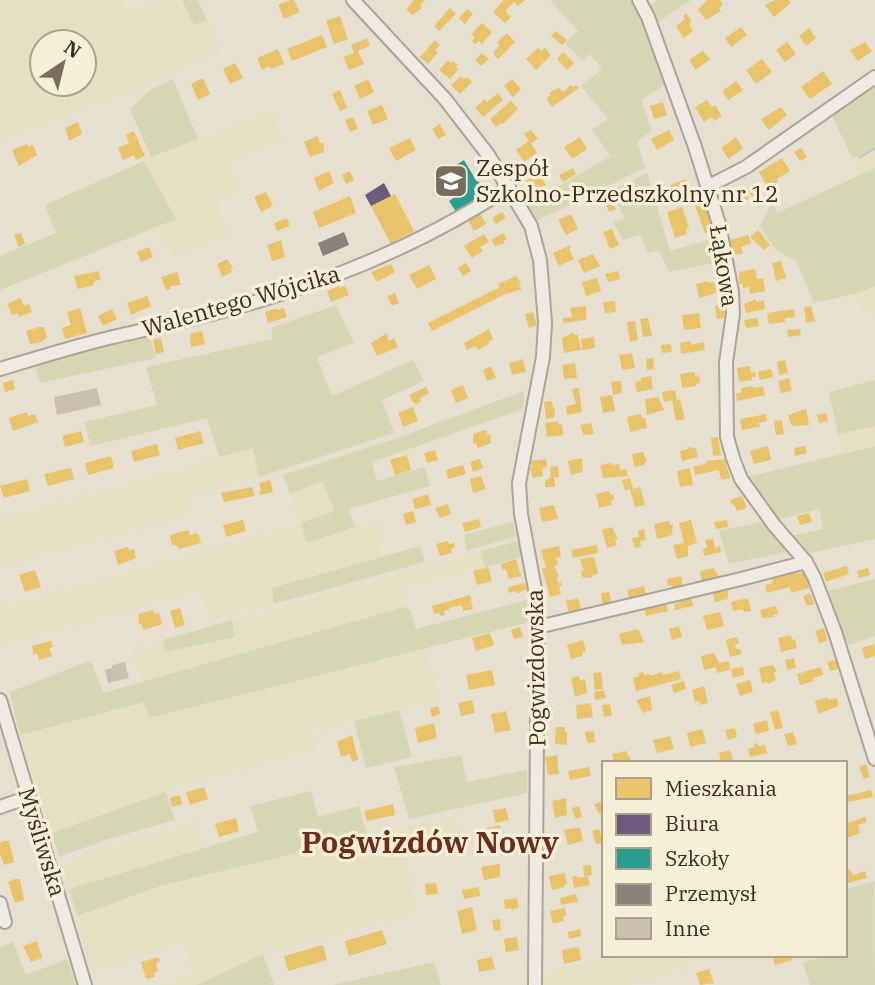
<svg xmlns="http://www.w3.org/2000/svg" width="875" height="985" font-family="'IBM Plex Serif',serif">
<style>
.farmland{fill:#e6dfc2;fill-rule:evenodd}
.green{fill:#d6d7b3}
.homes{fill:#e9c46a}
.offices{fill:#6d597a}
.schools{fill:#2a9d8f}
.industry{fill:#8a817c}
.lines{fill:none;stroke-linecap:round;stroke-linejoin:round}
.stream{stroke:#bcccc2;stroke-width:2.5}
.building{fill:#cbbfb2}
.minor-casing{stroke:#ada599;stroke-width:16}
.minor{stroke:#efebe3;stroke-width:12}
.labels{text-anchor:middle;stroke-width:7;stroke-linejoin:round;paint-order:stroke}
.poi-label{font-size:23px;fill:#3d2e20;stroke:#f7eed8;text-anchor:start}
.street-label{font-size:23px;fill:#3d2e20;stroke:#f7eed8}
.district-label{font-size:30px;font-weight:bold;fill:#6b2e1e;stroke:#f7eed8}
</style>
<rect width="100%" height="100%" fill="#e7e0d1"/>
<g class="farmland">
<path d="M0,0H121L127,12L157,0H182L194,25L207,20L222,53L170,74L136,91L0,142ZM42,42H84V84H42Z"/>
<polygon points="271,109 283,140 228,166 240,192 215,203 229,234 172,259 157,226 175,218 144,161"/>
<polygon points="875,149 875,168 861,175 854,161"/>
<polygon points="875,286 875,314 864,316 854,294"/>
<polygon points="875,426 875,446 842,453 838,434"/>
<polygon points="253,448 259,477 188,497 193,514 0,568 0,519"/>
<polygon points="323,481 334,512 307,542 377,520 384,539 378,542 381,557 272,588 274,604 211,621 200,591 0,647 0,607 300,523 290,494"/>
<polygon points="481,551 485,567 417,584 400,591 405,607 294,640 142,681 131,649 163,640 165,652 235,636 232,620"/>
<polygon points="425,649 441,700 311,732 316,749 166,792 52,833 20,735 145,702 150,718"/>
<polygon points="456,816 458,833 402,844 417,914 263,954 197,985 160,985 194,973 184,943 91,972 77,916 160,886"/>
<polygon points="196,822 203,848 69,889 63,864 93,851"/>
<polygon points="625,955 685,955 690,968 629,985 543,985 543,973"/>
</g>
<g class="green">
<polygon points="182,0 198,0 207,20 194,25"/>
<polygon points="550,0 636,0 669,82 641,100 652,131 637,141 645,168 536,221 534,220 526,205 611,156 592,130 608,119 581,86 602,69 590,54 582,61 565,43 578,31"/>
<polygon points="658,0 691,0 654,25 647,8"/>
<polygon points="173,79 198,139 151,157 130,109 150,90"/>
<polygon points="875,83 875,146 853,159 831,114"/>
<polygon points="144,161 176,219 0,290 0,256 56,233 45,205"/>
<polygon points="875,168 875,286 854,294 814,303 796,261 776,250 760,226 772,202 777,213"/>
<polygon points="647,173 670,251 718,237 724,261 669,272 659,251 648,253 641,235 623,240 613,222 625,218 610,191"/>
<polygon points="336,305 354,343 317,357 332,396 413,360 424,381 382,400 394,433 259,477 253,448 219,457 207,418 91,446 84,422 157,405 146,367 273,339 271,328"/>
<polygon points="149,332 156,358 40,383 34,362"/>
<polygon points="875,380 875,426 838,434 829,392"/>
<polygon points="524,391 523,409 372,462 377,481 425,467 430,486 348,509 355,527 307,543 301,523 334,511 323,481 290,494 283,475 397,438"/>
<polygon points="875,446 875,539 805,554 787,537 823,529 819,509 776,520 744,478"/>
<polygon points="765,521 787,552 729,564 719,531"/>
<polygon points="512,522 516,536 467,551 464,535"/>
<polygon points="518,541 522,557 485,567 481,551"/>
<polygon points="420,546 425,562 274,604 272,588"/>
<polygon points="875,579 875,636 843,647 824,592"/>
<polygon points="530,599 530,622 149,718 144,702 20,735 10,692 91,660 103,693 405,607 410,609 416,629"/>
<polygon points="232,620 235,637 165,652 163,640"/>
<polygon points="399,710 412,757 366,768 354,721"/>
<polygon points="461,755 467,782 527,770 527,793 409,819 394,767"/>
<polygon points="311,791 318,817 359,806 367,836 160,886 77,916 69,889 258,832 250,806"/>
<polygon points="166,792 175,820 105,840 59,857 52,833"/>
<polygon points="874,881 875,985 810,985 803,963 828,955 845,955 845,890"/>
<polygon points="13,942 26,975 67,959 76,985 0,985 0,947"/>
<polygon points="263,954 274,985 197,985"/>
<polygon points="434,962 441,985 333,985"/>
</g>
<g class="homes">
<polygon points="290,0 294,0 300,12 284,19 278,5"/>
<polygon points="414,0 425,0 420,6 422,8 413,15 406,10"/>
<polygon points="504,0 525,0 518,6 514,2 505,11 511,17 505,23 493,12"/>
<polygon points="707,0 720,0 723,5 719,8 721,11 706,20 698,10"/>
<polygon points="775,0 789,0 791,3 774,17 765,5"/>
<polygon points="450,8 456,14 439,31 434,26"/>
<polygon points="467,9 473,14 465,24 459,18"/>
<polygon points="686,13 692,22 689,24 693,31 684,38 676,26 685,19 683,16"/>
<polygon points="340,16 348,39 334,44 326,21"/>
<polygon points="482,23 492,32 482,44 479,41 475,44 472,41 475,37 471,34"/>
<polygon points="741,27 747,35 731,47 725,38"/>
<polygon points="809,28 816,38 806,46 799,36"/>
<polygon points="556,31 567,40 562,45 551,36"/>
<polygon points="507,33 515,42 498,59 493,53 500,45 497,42"/>
<polygon points="322,35 327,47 292,61 287,49"/>
<polygon points="367,38 370,46 358,51 364,64 349,70 343,57 354,53 351,45"/>
<polygon points="435,40 440,45 435,50 438,52 428,64 420,57"/>
<polygon points="787,42 796,54 785,62 776,50"/>
<polygon points="865,42 872,51 858,61 850,50"/>
<polygon points="538,48 541,51 545,48 551,55 536,70 526,59"/>
<polygon points="278,49 284,64 271,69 270,66 262,70 257,58"/>
<polygon points="703,51 710,59 696,70 689,60"/>
<polygon points="563,52 574,63 567,70 557,59"/>
<polygon points="482,53 489,59 481,66 475,60"/>
<polygon points="762,59 772,72 756,84 746,70"/>
<polygon points="448,60 451,63 453,61 458,65 456,67 458,70 450,79 439,70"/>
<polygon points="235,63 243,78 230,84 223,69"/>
<polygon points="823,71 832,84 810,99 801,87"/>
<polygon points="461,76 464,79 467,77 472,82 460,94 451,85"/>
<polygon points="203,78 210,94 198,100 191,84"/>
<polygon points="368,79 374,92 360,99 354,86"/>
<polygon points="512,79 521,89 513,97 504,86"/>
<polygon points="736,81 743,90 728,100 722,91"/>
<polygon points="571,85 573,87 576,85 579,88 552,107 546,99 551,95 549,93 559,88 563,92"/>
<polygon points="340,90 347,108 340,111 332,94"/>
<polygon points="498,93 503,100 483,117 475,108 485,99 487,102"/>
<polygon points="707,100 712,107 715,105 722,116 714,121 712,117 704,122 695,107"/>
<polygon points="511,101 518,109 503,124 501,123 496,127 490,119"/>
<polygon points="663,102 667,115 654,119 650,106"/>
<polygon points="382,105 388,119 373,125 367,111"/>
<polygon points="781,107 787,115 769,130 761,119"/>
<polygon points="353,117 358,129 350,132 345,120"/>
<polygon points="78,122 82,134 69,141 65,128"/>
<polygon points="440,124 446,135 438,139 432,129"/>
<polygon points="531,130 538,139 531,143 537,153 524,162 516,150 529,141 524,134"/>
<polygon points="669,130 674,140 657,150 651,139"/>
<polygon points="134,131 145,156 136,160 134,155 123,160 118,148 129,143 126,135"/>
<polygon points="318,136 320,143 323,142 324,152 310,157 304,142"/>
<polygon points="580,137 587,149 572,159 564,147"/>
<polygon points="736,137 743,148 729,159 721,148"/>
<polygon points="410,138 416,150 396,161 389,148"/>
<polygon points="27,144 28,147 33,145 37,155 19,166 12,150"/>
<polygon points="801,148 807,157 800,161 794,152"/>
<polygon points="782,158 790,171 777,179 778,182 767,186 759,172"/>
<polygon points="573,168 576,174 563,182 559,175"/>
<polygon points="329,171 334,183 319,191 314,178"/>
<polygon points="350,171 354,180 346,184 342,175"/>
<polygon points="539,173 546,185 533,193 526,181"/>
<polygon points="686,179 688,185 673,192 670,185"/>
<polygon points="753,185 754,188 759,185 763,191 752,197 747,188"/>
<polygon points="742,186 749,199 736,206 730,196 736,193 734,190"/>
<polygon points="266,192 273,206 261,212 254,197"/>
<polygon points="395,194 414,231 391,244 371,206"/>
<polygon points="350,196 356,213 319,228 313,212"/>
<polygon points="609,196 616,209 609,212 603,199"/>
<polygon points="702,200 708,214 712,213 715,230 705,233 694,203"/>
<polygon points="682,207 689,228 686,229 687,234 675,238 667,212"/>
<polygon points="479,212 486,224 474,231 467,219"/>
<polygon points="502,212 506,218 496,224 492,218"/>
<polygon points="571,214 578,229 566,235 558,220"/>
<polygon points="287,218 290,226 277,231 274,223"/>
<polygon points="612,229 619,245 610,249 603,232"/>
<polygon points="758,230 770,245 764,250 750,237"/>
<polygon points="21,233 25,244 19,247 14,235"/>
<polygon points="503,233 507,239 503,241 505,243 495,246 491,240"/>
<polygon points="484,234 489,242 480,247 483,251 472,258 464,246"/>
<polygon points="748,235 751,243 741,247 743,253 733,255 728,246 731,245 730,240"/>
<polygon points="281,240 285,257 272,261 267,245"/>
<polygon points="570,245 571,247 569,248 574,259 559,266 553,253"/>
<polygon points="149,247 153,257 141,262 137,252"/>
<polygon points="593,254 600,266 584,273 578,260"/>
<polygon points="227,259 233,268 231,269 232,272 222,277 217,264"/>
<polygon points="781,261 786,278 776,281 772,263"/>
<polygon points="466,263 471,271 463,276 458,268"/>
<polygon points="391,264 395,272 377,282 371,272"/>
<polygon points="429,265 436,279 417,289 409,275"/>
<polygon points="755,269 757,279 763,278 765,291 750,294 749,287 743,288 742,283 739,284 739,272"/>
<polygon points="98,271 101,279 93,282 94,285 78,289 74,276"/>
<polygon points="618,271 620,279 608,282 605,274"/>
<polygon points="177,272 181,285 170,286 171,289 166,290 161,277"/>
<polygon points="516,276 521,283 519,284 522,289 503,295 432,331 428,323 500,287 498,284"/>
<polygon points="597,278 601,291 586,296 582,282"/>
<polygon points="708,281 709,283 714,282 717,293 699,298 696,284"/>
<polygon points="339,286 340,288 345,286 349,295 331,302 327,291"/>
<polygon points="395,293 399,303 392,306 387,296"/>
<polygon points="147,296 151,306 131,315 127,303"/>
<polygon points="20,298 24,306 29,304 32,312 19,317 18,313 12,315 7,304"/>
<polygon points="756,299 756,302 764,300 765,309 746,313 744,304"/>
<polygon points="615,301 616,312 605,313 603,302"/>
<polygon points="724,305 725,318 717,319 715,306"/>
<polygon points="586,306 586,320 563,323 563,318 572,317 570,308"/>
<polygon points="811,306 815,321 806,323 804,307"/>
<polygon points="80,308 87,333 65,339 62,328 71,325 67,312"/>
<polygon points="277,308 277,310 284,308 287,317 268,323 265,312"/>
<polygon points="112,309 117,319 103,326 98,316"/>
<polygon points="794,309 795,317 785,318 785,322 769,324 767,313"/>
<polygon points="533,312 537,325 529,328 525,314"/>
<polygon points="699,313 701,328 684,330 682,315"/>
<polygon points="648,318 652,336 643,337 640,319"/>
<polygon points="757,318 759,326 746,328 744,320"/>
<polygon points="635,321 638,340 630,342 627,322"/>
<polygon points="39,327 44,327 47,338 39,343 30,344 26,331"/>
<polygon points="489,329 493,340 488,342 489,344 478,350 476,346 467,350 464,343"/>
<polygon points="800,329 801,335 788,337 787,330"/>
<polygon points="202,331 205,344 191,347 190,334"/>
<polygon points="574,332 574,335 578,335 581,350 564,353 562,338"/>
<polygon points="387,333 388,341 394,338 398,347 377,356 371,343"/>
<polygon points="594,337 595,348 582,350 581,339"/>
<polygon points="161,338 164,352 156,354 153,340"/>
<polygon points="691,341 691,345 704,342 705,350 681,354 680,343"/>
<polygon points="671,344 672,352 662,353 661,345"/>
<polygon points="632,353 635,368 622,370 619,355"/>
<polygon points="653,358 654,369 647,370 646,359"/>
<polygon points="523,359 526,372 512,375 509,363"/>
<polygon points="785,360 788,373 779,375 777,362"/>
<polygon points="575,363 577,378 564,379 562,365"/>
<polygon points="491,366 496,378 487,381 483,370"/>
<polygon points="750,366 751,373 755,372 756,377 752,377 752,380 739,382 737,368"/>
<polygon points="771,369 773,377 760,380 758,372"/>
<polygon points="695,372 695,376 699,375 700,383 696,384 696,386 682,388 680,374"/>
<polygon points="651,376 653,389 637,392 635,382 641,381 641,378"/>
<polygon points="789,378 792,391 781,393 778,381"/>
<polygon points="13,380 15,389 5,392 3,383"/>
<polygon points="621,381 622,393 613,395 611,382"/>
<polygon points="463,385 468,398 456,403 451,390"/>
<polygon points="753,386 753,388 763,386 765,395 737,401 736,394 742,392 741,388"/>
<polygon points="426,387 429,393 420,398 421,402 416,404 413,402 409,395"/>
<polygon points="579,388 582,412 567,415 566,406 576,404 572,389"/>
<polygon points="675,390 677,400 680,399 685,419 676,421 672,400 664,402 662,392"/>
<polygon points="612,395 615,411 603,413 600,397"/>
<polygon points="658,397 664,410 647,415 645,399"/>
<polygon points="552,401 553,408 555,408 554,418 546,419 544,402"/>
<polygon points="413,407 418,421 403,427 398,413"/>
<polygon points="806,409 809,425 792,426 788,415"/>
<polygon points="27,412 28,416 35,414 38,422 13,431 9,418"/>
<polygon points="826,413 828,421 819,423 817,415"/>
<polygon points="641,414 642,418 645,418 647,428 630,432 627,417"/>
<polygon points="766,414 767,421 759,423 760,426 758,427 742,430 740,419"/>
<polygon points="782,420 784,434 776,435 774,421"/>
<polygon points="558,421 559,425 562,424 563,435 547,437 545,423"/>
<polygon points="591,423 594,434 583,435 580,425"/>
<polygon points="486,430 488,435 490,434 491,443 478,448 476,443 473,444 473,434"/>
<polygon points="81,431 84,442 65,447 62,436"/>
<polygon points="200,431 204,443 178,450 175,438"/>
<polygon points="718,437 721,455 713,456 711,438"/>
<polygon points="157,444 160,455 134,462 131,451"/>
<polygon points="768,446 771,460 754,464 750,451"/>
<polygon points="805,446 807,453 795,456 794,448"/>
<polygon points="687,447 696,448 698,457 682,461 680,451 688,449"/>
<polygon points="435,450 438,460 427,463 424,453"/>
<polygon points="643,452 647,462 645,462 645,465 634,467 632,454"/>
<polygon points="407,455 411,470 395,475 390,460"/>
<polygon points="111,456 114,468 88,475 85,463"/>
<polygon points="582,458 583,472 571,475 568,461"/>
<polygon points="480,459 483,468 473,472 470,462"/>
<polygon points="546,459 547,466 542,470 543,476 533,478 530,468 532,467 531,461"/>
<polygon points="725,459 730,478 721,480 719,470 695,475 693,467 707,463 706,461"/>
<polygon points="611,463 612,465 619,464 620,470 626,469 628,476 603,478 600,465"/>
<polygon points="463,465 466,474 448,479 446,470"/>
<polygon points="558,466 559,477 554,477 555,487 545,487 545,481 551,477 550,467"/>
<polygon points="71,468 74,479 48,486 44,474"/>
<polygon points="690,468 693,485 680,487 677,471"/>
<polygon points="481,476 486,489 473,493 470,479"/>
<polygon points="630,478 633,489 640,487 645,505 635,507 630,489 625,490 622,480"/>
<polygon points="27,479 30,491 4,498 0,486"/>
<polygon points="270,480 273,492 260,495 259,491 261,491 259,483"/>
<polygon points="252,487 255,496 224,502 221,493"/>
<polygon points="609,491 610,495 613,494 614,500 611,501 612,505 599,508 596,494"/>
<polygon points="428,494 431,505 415,509 412,499"/>
<polygon points="742,496 747,508 737,511 734,504 732,505 730,500"/>
<polygon points="448,504 451,514 440,518 435,508"/>
<polygon points="554,505 558,519 542,522 539,508"/>
<polygon points="413,511 416,522 406,525 403,514"/>
<polygon points="809,513 812,522 800,525 797,516"/>
<polygon points="479,519 481,527 465,532 462,523"/>
<polygon points="243,520 246,531 226,537 223,525"/>
<polygon points="691,520 697,543 688,546 688,556 677,559 673,545 684,543 679,523"/>
<polygon points="727,520 728,527 716,529 714,522"/>
<polygon points="669,521 670,525 673,524 672,535 657,539 654,524"/>
<polygon points="612,527 618,539 615,539 617,545 607,548 602,530"/>
<polygon points="644,529 646,540 640,541 641,547 635,548 632,538 639,537 638,531"/>
<polygon points="188,530 190,535 198,533 201,543 180,549 176,545 172,546 170,535"/>
<polygon points="713,539 715,548 720,546 721,552 704,556 703,549 707,548 705,540"/>
<polygon points="448,541 449,544 454,543 455,548 451,549 452,553 440,556 436,544"/>
<polygon points="597,545 598,553 573,558 571,550"/>
<polygon points="559,546 561,557 556,558 558,565 554,566 559,577 557,577 558,583 561,582 562,586 559,587 561,594 550,597 542,569 546,568 541,550"/>
<polygon points="128,547 129,550 134,549 136,558 118,565 114,551"/>
<polygon points="594,557 598,574 592,575 592,578 582,577 581,571 584,571 580,559"/>
<polygon points="516,559 521,576 509,579 506,569 502,570 501,564"/>
<polygon points="847,566 849,574 826,582 823,573"/>
<polygon points="488,567 492,581 477,585 473,571"/>
<polygon points="714,568 719,577 702,582 700,571"/>
<polygon points="868,568 870,575 859,578 857,571"/>
<polygon points="35,570 41,587 25,592 19,575"/>
<polygon points="793,571 794,574 805,572 809,588 791,593 790,587 767,593 765,585 773,583 772,577"/>
<polygon points="681,576 683,588 673,590 672,585 668,586 667,579"/>
<polygon points="525,583 527,589 517,594 516,591 509,593 508,587"/>
<polygon points="644,586 646,595 640,596 641,598 629,598 627,590"/>
<polygon points="726,588 726,591 728,591 728,599 715,602 712,591"/>
<polygon points="609,592 612,604 603,606 601,593"/>
<polygon points="810,593 814,604 807,606 803,596"/>
<polygon points="470,595 473,609 463,611 462,605 449,608 450,610 444,611 445,615 440,616 439,613 434,614 432,606"/>
<polygon points="691,596 693,606 675,610 674,604 679,603 678,599"/>
<polygon points="578,598 581,610 569,613 566,601"/>
<polygon points="748,598 751,611 744,612 743,609 733,611 731,602"/>
<polygon points="666,603 668,611 646,616 644,608"/>
<polygon points="776,606 778,614 773,615 774,617 762,618 760,610"/>
<polygon points="180,608 185,625 175,628 170,611"/>
<polygon points="153,610 154,614 159,613 162,624 144,630 142,625 139,624 138,614"/>
<polygon points="720,612 724,626 707,630 703,616"/>
<polygon points="679,626 682,637 672,640 669,629"/>
<polygon points="520,627 523,637 514,639 511,630"/>
<polygon points="824,628 827,641 819,643 815,631"/>
<polygon points="638,629 644,642 622,645 619,634"/>
<polygon points="490,633 494,645 476,651 472,638"/>
<polygon points="791,635 792,640 795,639 797,648 781,652 778,638"/>
<polygon points="737,637 739,643 735,644 736,649 740,649 742,654 730,657 726,640"/>
<polygon points="583,640 586,651 582,653 583,656 571,659 567,645"/>
<polygon points="51,641 53,647 49,648 52,656 39,660 37,653 34,655 32,646"/>
<polygon points="874,644 875,656 865,659 862,648"/>
<polygon points="714,653 719,663 729,661 730,670 717,673 716,667 704,670 701,656"/>
<polygon points="794,658 796,668 787,670 785,660"/>
<polygon points="837,660 839,669 830,671 827,662"/>
<polygon points="773,665 777,672 774,672 776,680 768,684 767,682 762,683 759,668"/>
<polygon points="743,667 744,675 733,678 731,669"/>
<polygon points="821,667 823,675 813,678 814,681 800,685 797,674"/>
<polygon points="492,670 495,685 469,690 466,675"/>
<polygon points="679,671 681,679 636,691 633,678 639,676 639,673 643,672 644,675 649,674 650,676 662,672 662,675"/>
<polygon points="601,672 603,689 595,690 593,673"/>
<polygon points="579,676 580,680 585,679 587,693 575,697 571,678"/>
<polygon points="750,680 753,692 740,696 736,684"/>
<polygon points="684,681 686,689 674,693 671,685"/>
<polygon points="704,686 708,703 700,705 699,701 695,702 692,690"/>
<polygon points="604,690 606,698 595,700 594,692"/>
<polygon points="650,696 652,710 643,713 636,700"/>
<polygon points="827,697 828,700 837,698 839,706 818,714 815,701"/>
<polygon points="472,700 475,713 461,716 458,703"/>
<polygon points="591,703 593,717 577,719 576,705"/>
<polygon points="610,704 612,716 604,717 602,705"/>
<polygon points="438,706 440,714 432,717 430,708"/>
<polygon points="778,710 783,728 775,730 770,712"/>
<polygon points="506,711 511,730 495,733 491,714"/>
<polygon points="767,720 769,731 756,734 753,724"/>
<polygon points="434,723 437,738 418,743 415,728"/>
<polygon points="556,727 565,727 564,731 567,732 567,745 555,744"/>
<polygon points="735,728 737,737 728,740 725,730"/>
<polygon points="702,729 706,743 690,747 687,733"/>
<polygon points="594,731 595,742 587,743 585,732"/>
<polygon points="793,732 797,744 788,746 784,734"/>
<polygon points="352,735 358,760 352,762 350,754 341,757 337,742"/>
<polygon points="670,736 674,749 657,753 653,740"/>
<polygon points="757,743 758,746 765,745 767,753 750,757 748,749 755,747 754,744"/>
<polygon points="730,750 734,763 721,763 719,753"/>
<polygon points="626,751 631,760 629,763 614,763 612,754"/>
<polygon points="557,755 559,774 548,775 545,757"/>
<polygon points="866,764 870,777 864,779 859,767"/>
<polygon points="589,767 591,776 570,780 568,771"/>
<polygon points="204,787 208,799 190,805 186,792"/>
<polygon points="871,790 873,797 848,802 846,796"/>
<polygon points="180,795 182,804 172,807 170,798"/>
<polygon points="566,798 567,815 555,818 552,801"/>
<polygon points="604,801 604,813 599,814 594,804"/>
<polygon points="393,804 395,815 367,821 364,811"/>
<polygon points="579,806 582,817 575,819 572,808"/>
<polygon points="506,808 509,820 495,823 493,810"/>
<polygon points="865,817 867,822 858,825 860,833 845,839 845,824"/>
<polygon points="236,818 239,831 219,837 215,824"/>
<polygon points="500,825 502,838 488,840 486,828"/>
<polygon points="580,827 583,841 568,845 564,830"/>
<polygon points="599,829 603,843 596,844 592,831"/>
<polygon points="459,834 461,842 449,845 447,837"/>
<polygon points="4,841 9,841 14,862 4,865 0,854 0,843"/>
<polygon points="500,864 500,877 484,880 481,867"/>
<polygon points="591,865 592,875 584,876 583,866"/>
<polygon points="846,865 853,875 865,871 867,878 845,884"/>
<polygon points="565,873 567,884 564,885 564,887 552,890 549,876"/>
<polygon points="577,876 577,878 588,876 590,885 574,888 572,877"/>
<polygon points="15,879 20,879 24,900 15,903 8,882"/>
<polygon points="436,883 438,894 426,895 425,884"/>
<polygon points="479,887 480,896 464,899 462,890"/>
<polygon points="576,894 578,902 561,905 560,898"/>
<polygon points="517,898 519,907 512,910 511,908 505,909 504,900"/>
<polygon points="472,907 477,930 462,934 457,911"/>
<polygon points="565,908 566,915 563,916 564,921 553,924 550,911"/>
<polygon points="500,919 501,930 494,931 492,920"/>
<polygon points="580,929 581,936 569,939 568,932"/>
<polygon points="382,930 387,944 349,956 345,941"/>
<polygon points="517,937 519,950 506,952 504,939"/>
<polygon points="37,941 42,958 31,962 23,946"/>
<polygon points="323,945 327,960 288,971 284,956"/>
<polygon points="579,947 581,960 564,964 562,950"/>
<polygon points="772,955 791,955 792,960 775,965"/>
<polygon points="158,957 160,961 156,963 158,972 154,973 155,977 146,979 141,962"/>
<polygon points="492,957 495,969 479,972 477,960"/>
<polygon points="709,969 714,983 700,985 696,973"/>
</g>
<polygon class="offices" points="384,183 391,196 371,206 365,195"/>
<polygon class="schools" points="464,160 477,182 478,181 487,194 457,213 449,201 467,189 465,186 467,184 453,167"/>
<polygon class="industry" points="344,232 349,245 323,256 318,243"/>
<g class="lines">
<polyline class="stream" points="860,157 875,148"/>
</g>
<g class="building">
<polygon points="97,388 101,405 57,415 54,397"/>
<polygon points="125,662 129,678 108,683 105,670 112,668 112,665"/>
</g>
<g class="lines">
<g class="minor-casing">
<g id="minor">
<polyline points="353,0 445,99 489,156 531,226 540,260 545,322 543,357 519,483 521,514 538,605 535,985"/>
<polyline points="639,0 648,17 695,147 719,224 732,292 733,314 726,362 727,437 733,458 741,479 774,525 806,562 814,577 835,632 875,759"/>
<polyline points="707,187 746,167 875,77"/>
<path d="M0,369C37,358 75,346 113,337C161,326 210,316 258,301C347,275 432,238 509,187"/>
<polyline points="538,627 745,578 806,562"/>
<polyline points="0,700 85,985"/>
<polyline points="0,807 29,797"/>
<polyline points="0,903 5,922"/>
</g>
</g>
<use href="#minor" class="minor"/>
</g>
<defs>
<g id="school-square" transform="scale(1.75)"><rect x="-9" y="-9" width="18" height="18" rx="4" fill="#786c5e" stroke="#f7eed8"/><path d="M0-5L7-2L0 1L-7-2ZM-4 1L0 2.5L4 1V4Q0 6-4 4Z" fill="#fff"/></g>
</defs>
<g fill-rule="evenodd">
<use href="#school-square" x="451" y="181"/>
</g>
<g class="labels">
<g class="poi-label">
<text x="476" y="176">Zespół<tspan x="476" dy="26">Szkolno-Przedszkolny nr 12</tspan></text>
</g>
<g class="street-label">
<text transform="translate(724 266) rotate(81)" y="8">Łąkowa</text>
<text transform="translate(241 301) rotate(-16)" y="8">Walentego Wójcika</text>
<text transform="translate(536 668) rotate(-91)" y="8">Pogwizdowska</text>
<text transform="translate(42 842) rotate(73)" y="8">Myśliwska</text>
</g>
<g class="district-label">
<text x="430" y="853">Pogwizdów Nowy</text>
</g>
</g>
<rect x="602" y="761" width="245" height="196" fill="#f7eed8" stroke="#ada18e" stroke-width="2"/>
<rect x="616" y="778" width="35" height="21" fill="#e9c46a" stroke="#ada18e" stroke-width="2"/>
<text x="665" y="796" font-size="21" fill="#3d2e20">Mieszkania</text>
<rect x="616" y="814" width="35" height="21" fill="#6d597a" stroke="#ada18e" stroke-width="2"/>
<text x="665" y="831" font-size="21" fill="#3d2e20">Biura</text>
<rect x="616" y="848" width="35" height="21" fill="#2a9d8f" stroke="#ada18e" stroke-width="2"/>
<text x="665" y="866" font-size="21" fill="#3d2e20">Szkoły</text>
<rect x="616" y="884" width="35" height="21" fill="#8a817c" stroke="#ada18e" stroke-width="2"/>
<text x="665" y="901" font-size="21" fill="#3d2e20">Przemysł</text>
<rect x="616" y="918" width="35" height="21" fill="#cbbfb2" stroke="#ada18e" stroke-width="2"/>
<text x="665" y="936" font-size="21" fill="#3d2e20">Inne</text>
<g transform="translate(63 63) rotate(35)"><circle r="33" fill="#f7eed8" stroke="#ada18e" stroke-width="2"/>
<path d="M0-5L12 26L0 18L-12 26Z" fill="#786c5e"/>
<text y="-10" font-size="19" font-weight="bold" text-anchor="middle" fill="#3d2e20">N</text>
</g>
</svg>
